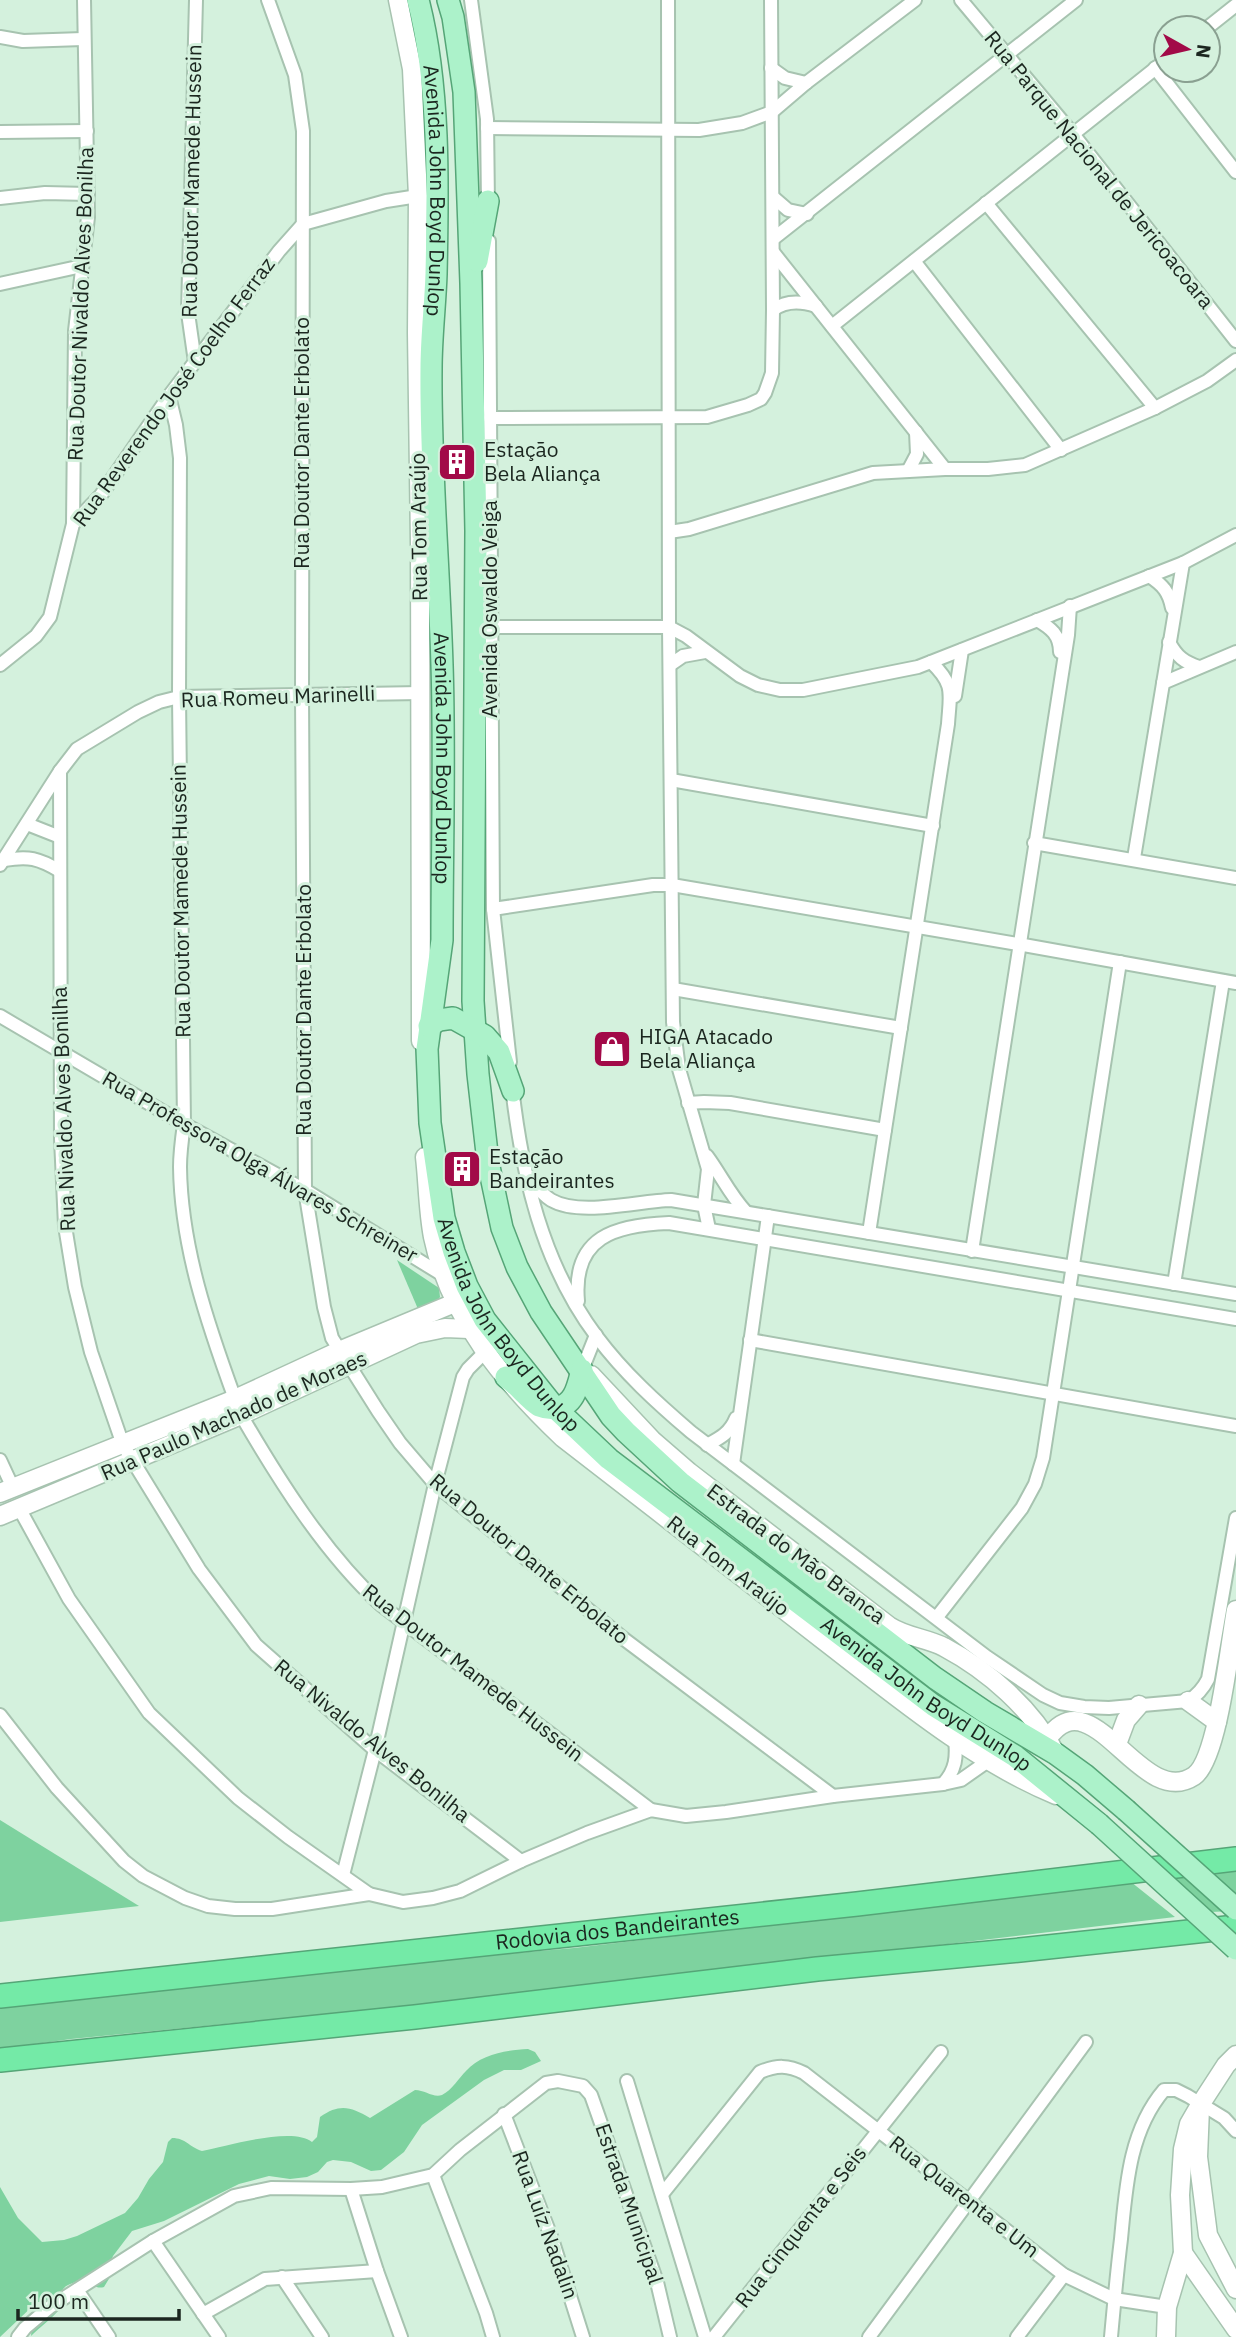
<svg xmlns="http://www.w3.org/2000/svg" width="1236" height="2337" font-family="'IBM Plex Sans',sans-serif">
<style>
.green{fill:#7ed29f}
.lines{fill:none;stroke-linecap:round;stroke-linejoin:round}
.street-casing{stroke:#a7c3b0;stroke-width:16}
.secondary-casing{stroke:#a7c3b0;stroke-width:21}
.primary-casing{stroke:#55a577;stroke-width:24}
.highway-casing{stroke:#55a577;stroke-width:26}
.street{stroke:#fff;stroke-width:12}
.secondary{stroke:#fff;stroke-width:18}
.primary{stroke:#acf2ca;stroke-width:21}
.highway{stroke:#74eaa7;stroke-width:23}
.primary-bridge-casing{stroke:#55a577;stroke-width:24;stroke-linecap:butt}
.primary-bridge{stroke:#acf2ca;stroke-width:21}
.labels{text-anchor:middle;stroke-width:6;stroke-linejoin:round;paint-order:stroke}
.street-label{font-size:21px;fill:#1b261f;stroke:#d4f1dd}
.poi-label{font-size:21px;fill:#1b261f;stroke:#d4f1dd;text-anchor:start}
</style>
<rect width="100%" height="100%" fill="#d4f1dd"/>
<g class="green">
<polygon points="397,1260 439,1288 440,1297 437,1302 418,1309"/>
<polygon points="0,1820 139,1906 0,1922"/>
<polygon points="1236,1870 1236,1911 1210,1912 1170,1877"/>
<polygon points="1131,1882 1175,1917 502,1997 71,2039 0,2049 0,2006 369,1966 574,1948"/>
<path d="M528,2049L535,2052L541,2061L521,2070H504L484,2080L422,2125L404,2152L381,2170L371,2171L351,2162L333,2160L327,2162L318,2172L307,2177L290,2179L269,2176L239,2184L164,2221L132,2231L113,2256L109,2266L110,2277L104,2287C94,2290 88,2280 77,2282C53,2287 67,2298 57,2312C50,2320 39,2328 31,2336C31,2323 44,2314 43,2302H37L0,2337V2187L18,2218L42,2242L64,2240L77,2236L125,2213L138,2198L149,2179L163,2162L168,2142L172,2138C186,2138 189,2147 202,2151C227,2146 293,2126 312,2142L317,2137L320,2117C340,2103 351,2107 370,2118L415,2090C425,2090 433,2098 442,2095C452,2090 459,2078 466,2071C481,2054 507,2050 528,2049Z"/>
</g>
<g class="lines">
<g class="street-casing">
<g id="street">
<polyline points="268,0 295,75 303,131 302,695 305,1190 324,1307 332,1338 378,1411 400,1443 435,1484 624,1639 833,1796"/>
<polyline points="471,0 487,119 488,205"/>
<polyline points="668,0 669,627 673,1022 679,1069 708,1169 704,1205 709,1229"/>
<polyline points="961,0 1073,134 1236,341"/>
<polyline points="1207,28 1236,5"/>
<polyline points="0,37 23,41 83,39"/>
<polyline points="771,68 785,78 806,83"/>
<polyline points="1155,68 1236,172"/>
<polyline points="487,128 699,130 742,123 772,112 806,83 915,0"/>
<polyline points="0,132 87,131"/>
<polyline points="773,197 788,210 807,214"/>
<polyline points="0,198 45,193 88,194"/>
<polyline points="986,203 1155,408"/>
<polyline points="773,239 1076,0"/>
<polyline points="489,241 493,909 510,1062"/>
<polyline points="773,252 945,469"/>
<polyline points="914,261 1061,450"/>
<polyline points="0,284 82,266"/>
<path d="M773,310C786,300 801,301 816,306"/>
<polyline points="832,326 1166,60"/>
<polyline points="195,362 188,313 196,0"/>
<path d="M169,396L176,425L180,458L179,697L184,1124C182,1138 180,1153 180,1167C181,1247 208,1325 235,1399"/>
<polyline points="490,418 707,417 748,405 761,399 765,393 772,373 773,310 771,0"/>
<polyline points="908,471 917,454 916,432"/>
<polyline points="73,524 75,331 88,217 84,0"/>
<polyline points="669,532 689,529 873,473 945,469 988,469 1025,465 1155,408 1207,381 1236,360"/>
<path d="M1149,576C1163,585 1169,592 1172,608"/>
<path d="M1037,620C1051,628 1060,635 1060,652"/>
<polyline points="489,627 669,627 686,636 740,676 758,685 780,690 803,690 918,667 1183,563 1236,535"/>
<path d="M1169,642C1177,657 1184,662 1199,667"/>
<polyline points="0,665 36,636 50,617 73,524 101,495 169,396 279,251 303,224 386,201 418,196"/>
<polyline points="670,665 683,656 705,652"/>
<polyline points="1163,683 1236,652"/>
<polyline points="955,696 962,650"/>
<polyline points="60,771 61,1139 65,1226 75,1287 91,1352 123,1445 199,1569 256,1645 375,1750 521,1861"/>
<polyline points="671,780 933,826"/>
<polyline points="27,824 60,837"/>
<polyline points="1034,843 1236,878"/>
<polyline points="1134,858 1183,563"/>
<path d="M4,860C29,856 38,858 60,871"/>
<polyline points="0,865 60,771 77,749 138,712 159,702 179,697 421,693"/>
<polyline points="493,909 653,885 672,885 1018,944 1236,983"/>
<polyline points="673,989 901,1028"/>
<polyline points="0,1016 184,1124 305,1190 446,1277"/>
<path d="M512,1087C522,1175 542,1264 597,1337C624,1373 657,1403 691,1432L987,1657L1043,1695L1060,1703L1084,1707L1109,1708L1188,1701C1198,1695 1203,1689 1208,1679L1236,1518"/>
<polyline points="688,1103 704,1102 730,1103 885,1130"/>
<path d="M707,1156C721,1175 730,1195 746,1212"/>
<path d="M528,1176C535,1185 541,1194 551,1200C580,1217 637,1201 671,1200L1236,1294"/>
<path d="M869,1233L948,724C950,693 955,685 931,662"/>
<polyline points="972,1251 1068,635 1070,606"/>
<polyline points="1174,1284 1223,981"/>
<path d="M578,1301C572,1236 616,1225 669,1223L1236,1319"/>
<polyline points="750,1340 1236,1426"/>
<polyline points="582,1370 596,1335"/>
<path d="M241,1415C280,1482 324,1552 381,1605L651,1810"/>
<path d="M707,1445C720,1438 730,1433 736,1418"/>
<polyline points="0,1460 13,1488"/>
<polyline points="733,1464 768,1216"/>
<polyline points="19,1508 69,1599 149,1713 238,1798 288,1837 369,1894"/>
<polyline points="937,1617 1022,1508 1035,1484 1043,1458 1120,962"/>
<polyline points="0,1715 57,1788 124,1861 143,1876 185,1898 208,1906 235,1909 272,1909 369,1894 403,1902 433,1898 460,1891 521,1861 587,1833 651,1810 686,1816 726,1812 833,1796 943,1784 961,1780 988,1761"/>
<path d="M943,1784C956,1770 957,1757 955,1738"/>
<polyline points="343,1875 375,1750 435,1484 463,1377 468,1369 485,1352"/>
<polyline points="627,2081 705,2337"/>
<polyline points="504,2114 552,2239 583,2337"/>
<polyline points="433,2175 486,2313 493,2337"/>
<polyline points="351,2189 377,2271 401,2337"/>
<path d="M663,2193L760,2072C777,2065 788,2065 804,2073L1064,2275L1114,2299L1167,2307"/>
<polyline points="153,2241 219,2337"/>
<polyline points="282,2277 322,2337"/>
<polyline points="77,2290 109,2337"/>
<polyline points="203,2314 265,2279 377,2271"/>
<polyline points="18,2337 25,2328 50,2307 153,2241 234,2196 271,2188 351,2189 382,2187 433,2175 460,2150 546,2083 558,2081 583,2086 591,2095 657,2282 670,2337"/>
<polyline points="714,2337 941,2052"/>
<polyline points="869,2337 1086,2042"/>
<polyline points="1017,2337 1064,2275"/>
<path d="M1111,2337C1114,2304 1117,2272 1121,2239C1126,2187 1129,2131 1164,2090H1176L1188,2096L1224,2118L1236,2131"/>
</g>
</g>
<g class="secondary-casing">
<g id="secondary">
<polyline points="398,0 412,69 418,196 417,333 420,544 421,1041"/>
<path d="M425,1157C428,1183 428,1211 433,1237C450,1318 505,1383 563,1438C650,1505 736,1572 823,1640C897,1697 970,1759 1056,1795"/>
<path d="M591,1375L652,1440L689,1472L889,1626C906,1637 926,1638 944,1647C989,1671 1032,1709 1056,1754"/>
<polyline points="0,1493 235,1399 339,1351 457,1302"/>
<polyline points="0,1516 241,1415 416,1334 445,1328 469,1329"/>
<polyline points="1188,1701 1217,1722"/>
<path d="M1048,1738C1093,1675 1141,1811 1194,1776C1218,1760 1230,1643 1236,1610"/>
<polyline points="1117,1744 1126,1720 1139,1705"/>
<polyline points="1200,2108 1198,2157 1208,2235 1236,2289"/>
<polyline points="1183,2253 1236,2329"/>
<polyline points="1166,2337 1167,2307 1183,2253 1180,2195 1183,2149 1189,2124 1200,2105 1226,2065 1236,2055"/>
</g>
</g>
<g class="primary-casing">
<g id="primary">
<path id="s1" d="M418,0C440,85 438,186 436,274C435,305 431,337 431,369C430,467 439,566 442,665C445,756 442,848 442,940L427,1049L430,1123L444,1218L454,1252L467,1286L485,1320L555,1408L609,1459L933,1705L1015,1756L1099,1824"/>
<polyline points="448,0 453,17 464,92 471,283 476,531 473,1001 478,1074 488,1162 502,1228 517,1267 541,1312 611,1416 626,1432 680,1482 935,1678 985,1712 1056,1754 1085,1775 1126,1810"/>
<polyline points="477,261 488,201"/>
<polyline points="429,1026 439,1020 453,1018 485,1036 499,1052 513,1091"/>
<path d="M506,1377C518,1385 527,1398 539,1406C544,1408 550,1409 556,1408C575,1405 578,1385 582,1370"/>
</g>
</g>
<g class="highway-casing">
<g id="highway">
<path id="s2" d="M0,1996L857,1904L1236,1859"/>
<polyline points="0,2060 415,2017 817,1969 1020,1950 1236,1927"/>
</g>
</g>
<use href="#street" class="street"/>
<use href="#secondary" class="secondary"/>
<use href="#primary" class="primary"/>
<use href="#highway" class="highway"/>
<g class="primary-bridge-casing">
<g id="primary-bridge">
<polyline points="1126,1810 1236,1909"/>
<polyline points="1099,1824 1236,1949"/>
</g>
</g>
<use href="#primary-bridge" class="primary-bridge"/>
</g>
<defs>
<g id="building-square" transform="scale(2.0125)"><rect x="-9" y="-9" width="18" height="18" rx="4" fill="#a20a48" stroke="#d4f1dd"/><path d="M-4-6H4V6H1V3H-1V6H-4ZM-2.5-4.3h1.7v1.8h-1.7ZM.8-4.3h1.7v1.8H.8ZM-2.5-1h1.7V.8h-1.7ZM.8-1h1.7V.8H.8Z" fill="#fff"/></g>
<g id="shop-square" transform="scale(2.0125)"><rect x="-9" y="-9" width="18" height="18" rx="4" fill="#a20a48" stroke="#d4f1dd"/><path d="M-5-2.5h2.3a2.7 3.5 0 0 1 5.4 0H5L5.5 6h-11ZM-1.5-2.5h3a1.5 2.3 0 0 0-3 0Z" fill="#fff"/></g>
</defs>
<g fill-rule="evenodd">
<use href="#building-square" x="457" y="462"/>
<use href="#shop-square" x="612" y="1049"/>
<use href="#building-square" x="462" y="1169"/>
</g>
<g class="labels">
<g class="street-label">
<text transform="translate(1099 170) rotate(51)" y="7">Rua Parque Nacional de Jericoacoara</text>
<text transform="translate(192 181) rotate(-89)" y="7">Rua Doutor Mamede Hussein</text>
<text dy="7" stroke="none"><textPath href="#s1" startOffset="192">Avenida John Boyd Dunlop</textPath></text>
<text transform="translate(81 304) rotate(-88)" y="7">Rua Doutor Nivaldo Alves Bonilha</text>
<text transform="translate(174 392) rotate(-54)" y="7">Rua Reverendo José Coelho Ferraz</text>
<text transform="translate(302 443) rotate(-90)" y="7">Rua Doutor Dante Erbolato</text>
<text transform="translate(419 527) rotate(-91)" y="7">Rua Tom Araújo</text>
<text transform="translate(490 609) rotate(-90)" y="7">Avenida Oswaldo Veiga</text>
<text transform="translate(278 697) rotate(-2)" y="7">Rua Romeu Marinelli</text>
<text dy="7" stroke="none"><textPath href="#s1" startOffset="760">Avenida John Boyd Dunlop</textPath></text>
<text transform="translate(181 901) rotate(-91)" y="7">Rua Doutor Mamede Hussein</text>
<text transform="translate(304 1010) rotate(-90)" y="7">Rua Doutor Dante Erbolato</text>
<text transform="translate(64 1109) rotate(-92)" y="7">Rua Nivaldo Alves Bonilha</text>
<text transform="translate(260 1167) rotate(30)" y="7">Rua Professora Olga Álvares Schreiner</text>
<text dy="7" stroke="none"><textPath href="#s1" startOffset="1348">Avenida John Boyd Dunlop</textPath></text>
<text transform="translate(234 1416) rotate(-24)" y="7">Rua Paulo Machado de Moraes</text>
<text transform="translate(796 1554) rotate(37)" y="7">Estrada do Mão Branca</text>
<text transform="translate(529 1559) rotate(40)" y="7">Rua Doutor Dante Erbolato</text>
<text transform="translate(728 1566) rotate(38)" y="7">Rua Tom Araújo</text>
<text transform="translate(473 1673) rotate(38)" y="7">Rua Doutor Mamede Hussein</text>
<text dy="7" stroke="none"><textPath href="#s1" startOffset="1914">Avenida John Boyd Dunlop</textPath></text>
<text transform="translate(372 1741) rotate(39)" y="7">Rua Nivaldo Alves Bonilha</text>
<text dy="7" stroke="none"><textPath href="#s2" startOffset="621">Rodovia dos Bandeirantes</textPath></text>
<text transform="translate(964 2197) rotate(38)" y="7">Rua Quarenta e Um</text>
<text transform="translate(629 2204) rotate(71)" y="7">Estrada Municipal</text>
<text transform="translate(545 2225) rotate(70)" y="7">Rua Luíz Nadalin</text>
<text transform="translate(801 2227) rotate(-52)" y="7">Rua Cinquenta e Seis</text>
</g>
<g class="poi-label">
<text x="484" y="457">Estação<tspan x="484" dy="24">Bela Aliança</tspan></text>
<text x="639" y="1044">HIGA Atacado<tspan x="639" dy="24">Bela Aliança</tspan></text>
<text x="489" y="1164">Estação<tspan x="489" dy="24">Bandeirantes</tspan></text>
</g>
</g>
<g transform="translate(1187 49) rotate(98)"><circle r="33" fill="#d4f1dd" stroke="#8aa091" stroke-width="2"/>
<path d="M0-5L12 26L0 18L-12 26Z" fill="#a20a48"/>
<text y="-10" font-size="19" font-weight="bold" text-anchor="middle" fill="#1b261f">N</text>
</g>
<path d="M18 2309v10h161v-10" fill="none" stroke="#1b261f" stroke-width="3.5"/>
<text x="28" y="2309" font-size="21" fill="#1b261f" stroke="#d4f1dd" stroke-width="5" paint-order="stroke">100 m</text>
</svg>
